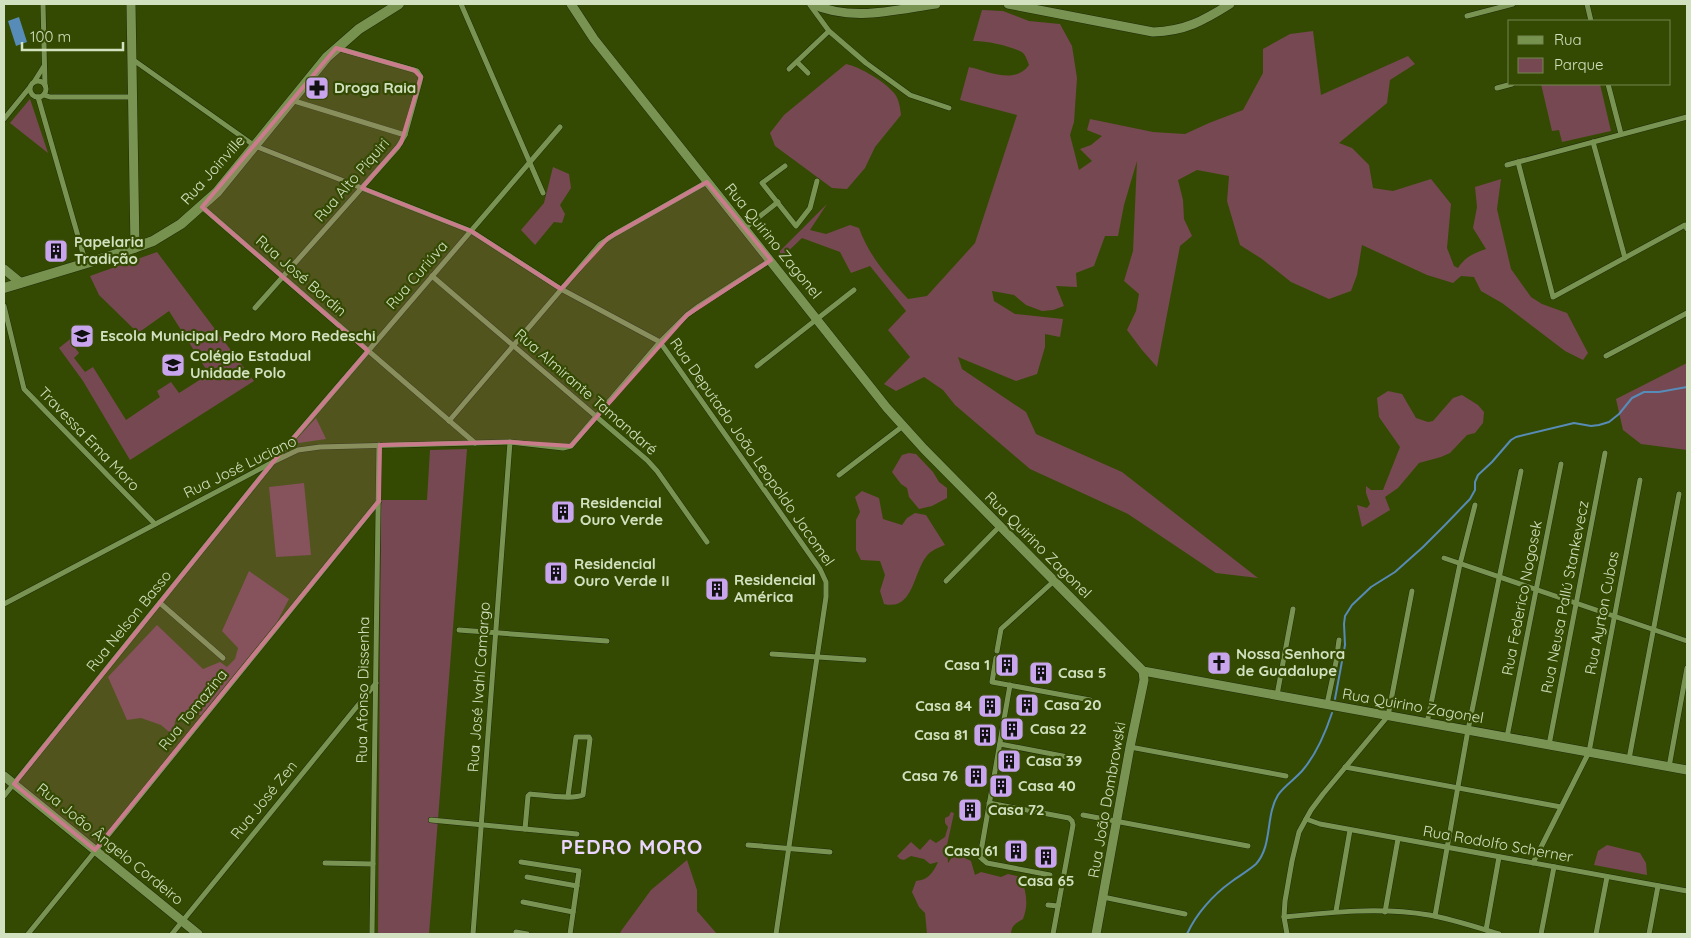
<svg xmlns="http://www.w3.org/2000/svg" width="1691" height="938" font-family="Quicksand,sans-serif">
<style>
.green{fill:#764851}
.water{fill:#578bb8}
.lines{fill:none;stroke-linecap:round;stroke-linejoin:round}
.stream{stroke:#578bb8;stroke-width:2}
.minor-casing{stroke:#212d0b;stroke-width:6}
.tertiary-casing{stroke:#212d0b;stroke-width:10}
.secondary-casing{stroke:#212d0b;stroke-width:11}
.minor{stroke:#799452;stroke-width:5}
.tertiary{stroke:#799452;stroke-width:9}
.secondary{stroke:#77924e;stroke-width:10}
.marked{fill:#ca7c8d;fill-opacity:0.2;stroke:#ca7c8d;stroke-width:4;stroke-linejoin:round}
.labels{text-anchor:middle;stroke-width:4.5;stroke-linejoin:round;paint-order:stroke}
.poi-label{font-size:15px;font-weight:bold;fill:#d2e1bf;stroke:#344a02;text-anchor:start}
.street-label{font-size:15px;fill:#d2e1bf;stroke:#344a02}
.district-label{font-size:20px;font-weight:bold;letter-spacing:1px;fill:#e9d5fe;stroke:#344a02}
</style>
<rect width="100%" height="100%" fill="#344a02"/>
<g class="green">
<path d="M982,10L1003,11L1029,21L1060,24L1072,46L1077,78L1074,122L1070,135L1079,170L1092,161L1080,149L1091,145L1102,136L1087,130L1090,119L1153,132L1185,134L1209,123L1243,110L1263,73V49L1290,34L1313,31L1321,95L1408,56L1415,64L1390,80L1387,103L1339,143L1352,148L1369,165L1373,188L1393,191L1431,179L1451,204L1447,248L1454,266L1458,268C1465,257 1474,253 1486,249L1473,228L1477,207L1475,187L1501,179L1497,209L1511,269L1531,297L1542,304L1567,313L1588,353L1583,360L1565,351L1502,303L1481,291L1474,277L1461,276L1453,283L1427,275L1362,245L1357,275L1351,291L1329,299L1291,282L1262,259L1240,245L1227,201L1229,176L1197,170L1178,180L1183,200L1184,219L1192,236L1180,246L1157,367L1142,350L1127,330L1136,311L1139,294L1124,281L1133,251L1137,161L1124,205L1118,236H1105L1094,266L1076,273L1077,287L1056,286L1064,306L1053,310L1042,311L1026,305L1014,295L992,291L994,301L1015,314L1063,319L1060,337L1045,334V347L1037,374L1016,381L958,357L962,369L1026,412L1036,434L1122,472L1258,578L1216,573L1128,514L1030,469L955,405L943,390L924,377L896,391L884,384L910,357L888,330L906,311L870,266L851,273L840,252L802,238L779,260L780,251L827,204L810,230L826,234L850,225L859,228C869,256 888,277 908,299L927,296L975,243L1017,115L960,100L969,67C988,71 1015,85 1029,65C1028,62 1026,57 1024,54C1018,47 983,40 973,41Z"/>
<path d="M846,64C860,67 884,81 894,93C899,99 900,107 901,115L875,147L865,168L847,189L832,188L775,146L770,133L784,115Z"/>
<polygon points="1541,84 1600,84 1611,131 1562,142 1559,130 1552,131"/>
<polygon points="30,99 48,153 10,123"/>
<polygon points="553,167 569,174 571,188 560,205 565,214 562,223 554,222 535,245 521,230 544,203"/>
<polygon points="157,252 254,381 130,460 83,381 59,348 74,336 78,341 73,345 79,353 74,358 85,372 93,367 126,420 160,397 157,391 171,382 179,393 209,374 169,311 138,333 99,295 90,276"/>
<polygon points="1687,363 1687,450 1641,444 1623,430 1616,399"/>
<polygon points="1388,391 1402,394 1416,418 1428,422 1433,421 1453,398 1462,395 1478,405 1484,412 1483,423 1475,433 1467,435 1450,453 1441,457 1419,463 1398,488 1385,497 1390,510 1362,527 1357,505 1367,508 1370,504 1366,493 1366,486 1371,490 1383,490 1400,447 1379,417 1377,398"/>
<polygon points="316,418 326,439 292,444"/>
<polygon points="467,449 429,934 378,934 381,500 427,500 430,450"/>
<polygon points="909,453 916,454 933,472 939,482 947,488 947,498 932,506 919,509 909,497 907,488 901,484 892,472 902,455"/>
<polygon points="304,483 311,555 276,557 269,487"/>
<path d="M862,491L879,498L883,519L902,525L907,518L915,513L926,515L945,545C938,548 931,550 926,557C913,574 913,611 884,604L880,591L885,575L880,561L861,560L856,550V520L860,512L855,497Z"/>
<polygon points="249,571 289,599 277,622 201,715 184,714 175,721 174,736 161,725 141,718 127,720 108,677 157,625 203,669 220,662 227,667 235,659 238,648 222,631"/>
<path d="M951,812L954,813L947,845L948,863L955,853L971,861L975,875L981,872L1001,877L1008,874L1021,877C1026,892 1029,904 1023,919C1016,923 1011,926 1011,934H927L925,913L919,907L912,892L916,881C928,880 933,873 938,862L930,864L924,859L911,856L904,860L900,859L897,856L911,842L920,850L930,839L936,843L945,837L948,827L945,823V818L949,816Z"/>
<polygon points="1607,845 1640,853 1646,863 1647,875 1594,865 1598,851"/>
<polygon points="687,860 697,890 697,911 717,934 620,934 621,931 651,890"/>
</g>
<polygon class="water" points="19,17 27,42 16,46 8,21"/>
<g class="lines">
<g class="stream">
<polyline points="1335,699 1345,645 1344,624 1345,616 1352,605 1371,587 1395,572 1423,547 1445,525 1470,499 1475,490 1475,482 1478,475 1492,462 1511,440 1516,437 1574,423 1591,426 1599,425 1609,422 1619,414 1632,398 1644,392 1659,392 1687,387"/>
<path d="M1187,934C1196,914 1213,895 1231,882C1239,876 1248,871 1256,864C1273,845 1265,816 1278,795C1284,786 1295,779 1302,771C1315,756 1326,731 1332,713"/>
</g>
<g class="minor-casing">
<g id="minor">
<polyline points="43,4 45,86"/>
<polyline points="461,4 543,193"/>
<polyline points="1587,4 1591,21"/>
<polyline points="810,5 829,31 866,63 910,95 949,108"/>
<polyline points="1467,16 1513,4"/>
<polyline points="132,59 255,146 471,231 561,289 660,342 820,569 826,582 826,597 776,934"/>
<polyline points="797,62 808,73"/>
<polyline points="789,69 829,31"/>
<circle cx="38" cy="89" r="8"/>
<polyline points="34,82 44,66"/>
<polyline points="1608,84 1621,134"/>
<polyline points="1497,88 1512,84"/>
<polyline points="44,95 50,97 132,97"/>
<polyline points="38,97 86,264"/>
<polyline points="291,100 405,135"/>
<polyline points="4,119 30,87"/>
<polyline points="1593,142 1625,258"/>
<polyline points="1518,162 1553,297 1685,225 1687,229"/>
<polyline points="1507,165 1687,117"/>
<polyline points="785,166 762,183 796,226 810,208 817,181"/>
<polyline points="202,207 475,443"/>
<polyline points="745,228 778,202"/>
<polyline points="432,276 647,460 657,471 707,542"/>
<polyline points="4,306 24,389 155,524"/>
<polyline points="255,308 398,147 405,135 420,81 421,77 417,71 337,48"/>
<polyline points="1606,356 1687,313"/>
<polyline points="757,366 854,290"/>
<polyline points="449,421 600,244 615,234 707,182"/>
<polyline points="839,475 903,426"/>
<polyline points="1444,558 1687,641"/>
<polyline points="946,581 1000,526"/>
<polyline points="160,603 223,658"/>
<polyline points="4,604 273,462 298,450 320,447 510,442 563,448 571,446 660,342 687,315 699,306 771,260"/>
<polyline points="459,630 607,641"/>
<polyline points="997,651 1001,629 1054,581"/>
<polyline points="772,654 864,660"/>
<polyline points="996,658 992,682 1090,700"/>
<polyline points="1010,685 980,857 987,863 1050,875"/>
<polyline points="1277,695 1293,609"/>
<polyline points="1327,704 1336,662 1339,640"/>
<polyline points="1427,723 1460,564 1475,505"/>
<polyline points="1507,737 1561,464"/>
<polyline points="1000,744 1078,759"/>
<polyline points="1549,745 1605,453"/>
<polyline points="1130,747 1286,776"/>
<polyline points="1629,759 1679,494"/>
<polyline points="1345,767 1561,807"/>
<polyline points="1669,767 1687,668"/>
<polyline points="4,796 273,462 560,127"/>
<polyline points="989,803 1069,818 1072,821 1073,825 1053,934"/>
<polyline points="1083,815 1248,846"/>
<polyline points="1306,819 1320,824 1687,891"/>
<polyline points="431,820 577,834"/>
<path d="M525,829L528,796L530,794C543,795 572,800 583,795L590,739L589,737H576L568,796"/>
<polyline points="748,845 830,852"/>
<polyline points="521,862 579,871 570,934"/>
<polyline points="325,863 373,864"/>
<polyline points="1533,863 1589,752 1640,480"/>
<polyline points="527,877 577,886"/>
<polyline points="1103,897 1185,914"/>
<polyline points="523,902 573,912"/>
<polyline points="1048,905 1058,906"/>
<polyline points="1336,911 1350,830"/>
<polyline points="1385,912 1398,839"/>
<polyline points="1435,916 1468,730 1521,471"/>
<path d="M1284,917C1332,912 1381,907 1429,915C1452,919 1476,927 1499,934"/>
<polyline points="1486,930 1499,857"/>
<polyline points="516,932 527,934"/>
<polyline points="28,934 379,501"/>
<polyline points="172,934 376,683"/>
<polyline points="372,934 379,445"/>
<polyline points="473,934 510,442"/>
<polyline points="1287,934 1284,917 1285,901 1292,861 1299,832 1311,810 1323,794 1388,716 1412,591"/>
<polyline points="1541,934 1554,867"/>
<polyline points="1596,934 1607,877"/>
<polyline points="1649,934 1658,886"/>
</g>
</g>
<g class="tertiary-casing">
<g id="tertiary">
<polyline points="131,4 135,248"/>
<polyline points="571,4 594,39 887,408 924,449 1143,671 1687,770"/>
<path d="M812,4C852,22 894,10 936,4"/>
<path d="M1008,4L1153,32C1185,31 1203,21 1230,4"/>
<polyline points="4,269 21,283"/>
<polyline points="4,776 198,934"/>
<polyline points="1096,934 1130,747 1144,680 1143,671"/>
</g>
</g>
<g class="secondary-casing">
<polyline id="secondary" points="4,288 120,253 153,241 181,224 217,192 327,57 359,29 399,4"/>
</g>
<use href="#minor" class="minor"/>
<use href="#tertiary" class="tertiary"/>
<use href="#secondary" class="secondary"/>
</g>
<path class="marked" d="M336,48L414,70L421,77L401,143L362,188L471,231L561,289L608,238L707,182L771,260L687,315L571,446L510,442L380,445L379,501L95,850L14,784L273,462L368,351L202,207Z"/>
<defs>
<g id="pharmacy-square" transform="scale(1.25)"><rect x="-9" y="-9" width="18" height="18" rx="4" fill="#c9a5ee" stroke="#344a02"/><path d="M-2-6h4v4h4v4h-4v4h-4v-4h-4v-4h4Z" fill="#111"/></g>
<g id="building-square" transform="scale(1.25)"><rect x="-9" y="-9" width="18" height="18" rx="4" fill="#c9a5ee" stroke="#344a02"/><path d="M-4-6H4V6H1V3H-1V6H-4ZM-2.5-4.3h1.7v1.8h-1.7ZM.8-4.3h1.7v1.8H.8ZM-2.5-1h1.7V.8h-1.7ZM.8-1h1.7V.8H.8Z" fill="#111"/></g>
<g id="school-square" transform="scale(1.25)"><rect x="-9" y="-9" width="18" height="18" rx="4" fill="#c9a5ee" stroke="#344a02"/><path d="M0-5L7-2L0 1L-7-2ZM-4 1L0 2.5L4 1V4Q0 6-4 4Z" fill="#111"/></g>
<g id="church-square" transform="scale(1.25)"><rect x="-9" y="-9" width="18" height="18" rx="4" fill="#c9a5ee" stroke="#344a02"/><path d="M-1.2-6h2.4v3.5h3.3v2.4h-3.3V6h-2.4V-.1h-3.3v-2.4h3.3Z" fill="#111"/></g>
</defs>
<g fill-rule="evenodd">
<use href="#pharmacy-square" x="317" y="88"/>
<use href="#building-square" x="56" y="251"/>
<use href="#school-square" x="82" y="336"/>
<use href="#school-square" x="173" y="365"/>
<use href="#building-square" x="563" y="512"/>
<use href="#building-square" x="556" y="573"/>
<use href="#building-square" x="717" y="589"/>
<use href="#church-square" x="1219" y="663"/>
<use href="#building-square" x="1007" y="665"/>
<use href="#building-square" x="1041" y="673"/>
<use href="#building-square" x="1027" y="705"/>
<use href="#building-square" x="990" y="706"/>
<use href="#building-square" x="1012" y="729"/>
<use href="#building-square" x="985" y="735"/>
<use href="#building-square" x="1009" y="761"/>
<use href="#building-square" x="976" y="776"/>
<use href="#building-square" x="1001" y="786"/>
<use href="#building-square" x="970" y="810"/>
<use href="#building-square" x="1016" y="851"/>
<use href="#building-square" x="1046" y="857"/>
</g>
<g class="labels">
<g class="poi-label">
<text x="334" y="93">Droga Raia</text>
<text x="74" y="247">Papelaria<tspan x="74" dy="17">Tradição</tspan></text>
<text x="100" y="341">Escola Municipal Pedro Moro Redeschi</text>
<text x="190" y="361">Colégio Estadual<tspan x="190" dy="17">Unidade Polo</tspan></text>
<text x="580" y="508">Residencial<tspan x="580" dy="17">Ouro Verde</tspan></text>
<text x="574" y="569">Residencial<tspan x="574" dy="17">Ouro Verde II</tspan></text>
<text x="734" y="585">Residencial<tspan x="734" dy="17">América</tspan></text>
<text x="1236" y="659">Nossa Senhora<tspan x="1236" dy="17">de Guadalupe</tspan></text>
<text x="990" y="670" text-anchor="end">Casa 1</text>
<text x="1058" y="678">Casa 5</text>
<text x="1044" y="710">Casa 20</text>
<text x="972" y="711" text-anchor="end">Casa 84</text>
<text x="1030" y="734">Casa 22</text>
<text x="968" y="740" text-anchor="end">Casa 81</text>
<text x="1026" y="766">Casa 39</text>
<text x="958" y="781" text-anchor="end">Casa 76</text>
<text x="1018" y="791">Casa 40</text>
<text x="988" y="815">Casa 72</text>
<text x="998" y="856" text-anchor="end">Casa 61</text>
<text x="1046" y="886" text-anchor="middle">Casa 65</text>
</g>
<g class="street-label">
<text transform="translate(213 170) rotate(-48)" y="5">Rua Joinville</text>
<text transform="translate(352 180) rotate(-49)" y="5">Rua Alto Piquiri</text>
<text transform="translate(773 241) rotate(51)" y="5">Rua Quirino Zagonel</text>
<text transform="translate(417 275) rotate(-49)" y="5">Rua Curiúva</text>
<text transform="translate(301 276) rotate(41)" y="5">Rua José Bordin</text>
<text transform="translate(586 392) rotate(41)" y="5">Rua Almirante Tamandaré</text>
<text transform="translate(89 439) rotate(46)" y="5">Travessa Ema Moro</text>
<text transform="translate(752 452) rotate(55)" y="5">Rua Deputado João Leopoldo Jacomel</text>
<text transform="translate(240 467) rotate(-26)" y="5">Rua José Luciano</text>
<text transform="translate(1038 545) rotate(45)" y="5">Rua Quirino Zagonel</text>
<text transform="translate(1565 597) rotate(-79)" y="5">Rua Neusa Pallú Stankevecz</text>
<text transform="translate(1522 598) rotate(-79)" y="5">Rua Federico Nogosek</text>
<text transform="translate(1602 613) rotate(-79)" y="5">Rua Ayrton Cubas</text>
<text transform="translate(129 621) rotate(-51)" y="5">Rua Nelson Basso</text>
<text transform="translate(479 687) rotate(-86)" y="5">Rua José Ivahí Camargo</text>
<text transform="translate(363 690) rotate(-89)" y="5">Rua Afonso Dissenha</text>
<text transform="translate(1413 706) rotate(10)" y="5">Rua Quirino Zagonel</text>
<text transform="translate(193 710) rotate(-51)" y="5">Rua Tomazina</text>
<text transform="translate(264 800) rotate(-51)" y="5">Rua José Zen</text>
<text transform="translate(1107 800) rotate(-80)" y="5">Rua João Dombrowski</text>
<text transform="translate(110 844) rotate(39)" y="5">Rua João Ângelo Cordeiro</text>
<text transform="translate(1498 844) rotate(10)" y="5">Rua Rodolfo Scherner</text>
</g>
<g class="district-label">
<text x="632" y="854">PEDRO MORO</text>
</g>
</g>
<rect width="1691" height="938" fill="none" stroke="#d2e1bf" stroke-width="10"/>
<rect x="1508" y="20" width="162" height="65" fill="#344a02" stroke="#73864e"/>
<rect x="1518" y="36" width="25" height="8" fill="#77924e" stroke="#73864e"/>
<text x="1554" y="45" font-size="15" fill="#d2e1bf">Rua</text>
<rect x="1518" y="58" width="25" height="15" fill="#764851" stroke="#73864e"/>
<text x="1554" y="70" font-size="15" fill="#d2e1bf">Parque</text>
<path d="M22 42v8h101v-8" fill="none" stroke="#d2e1bf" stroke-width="2.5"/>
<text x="30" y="42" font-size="15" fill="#d2e1bf" stroke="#344a02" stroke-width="4" paint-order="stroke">100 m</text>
</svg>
